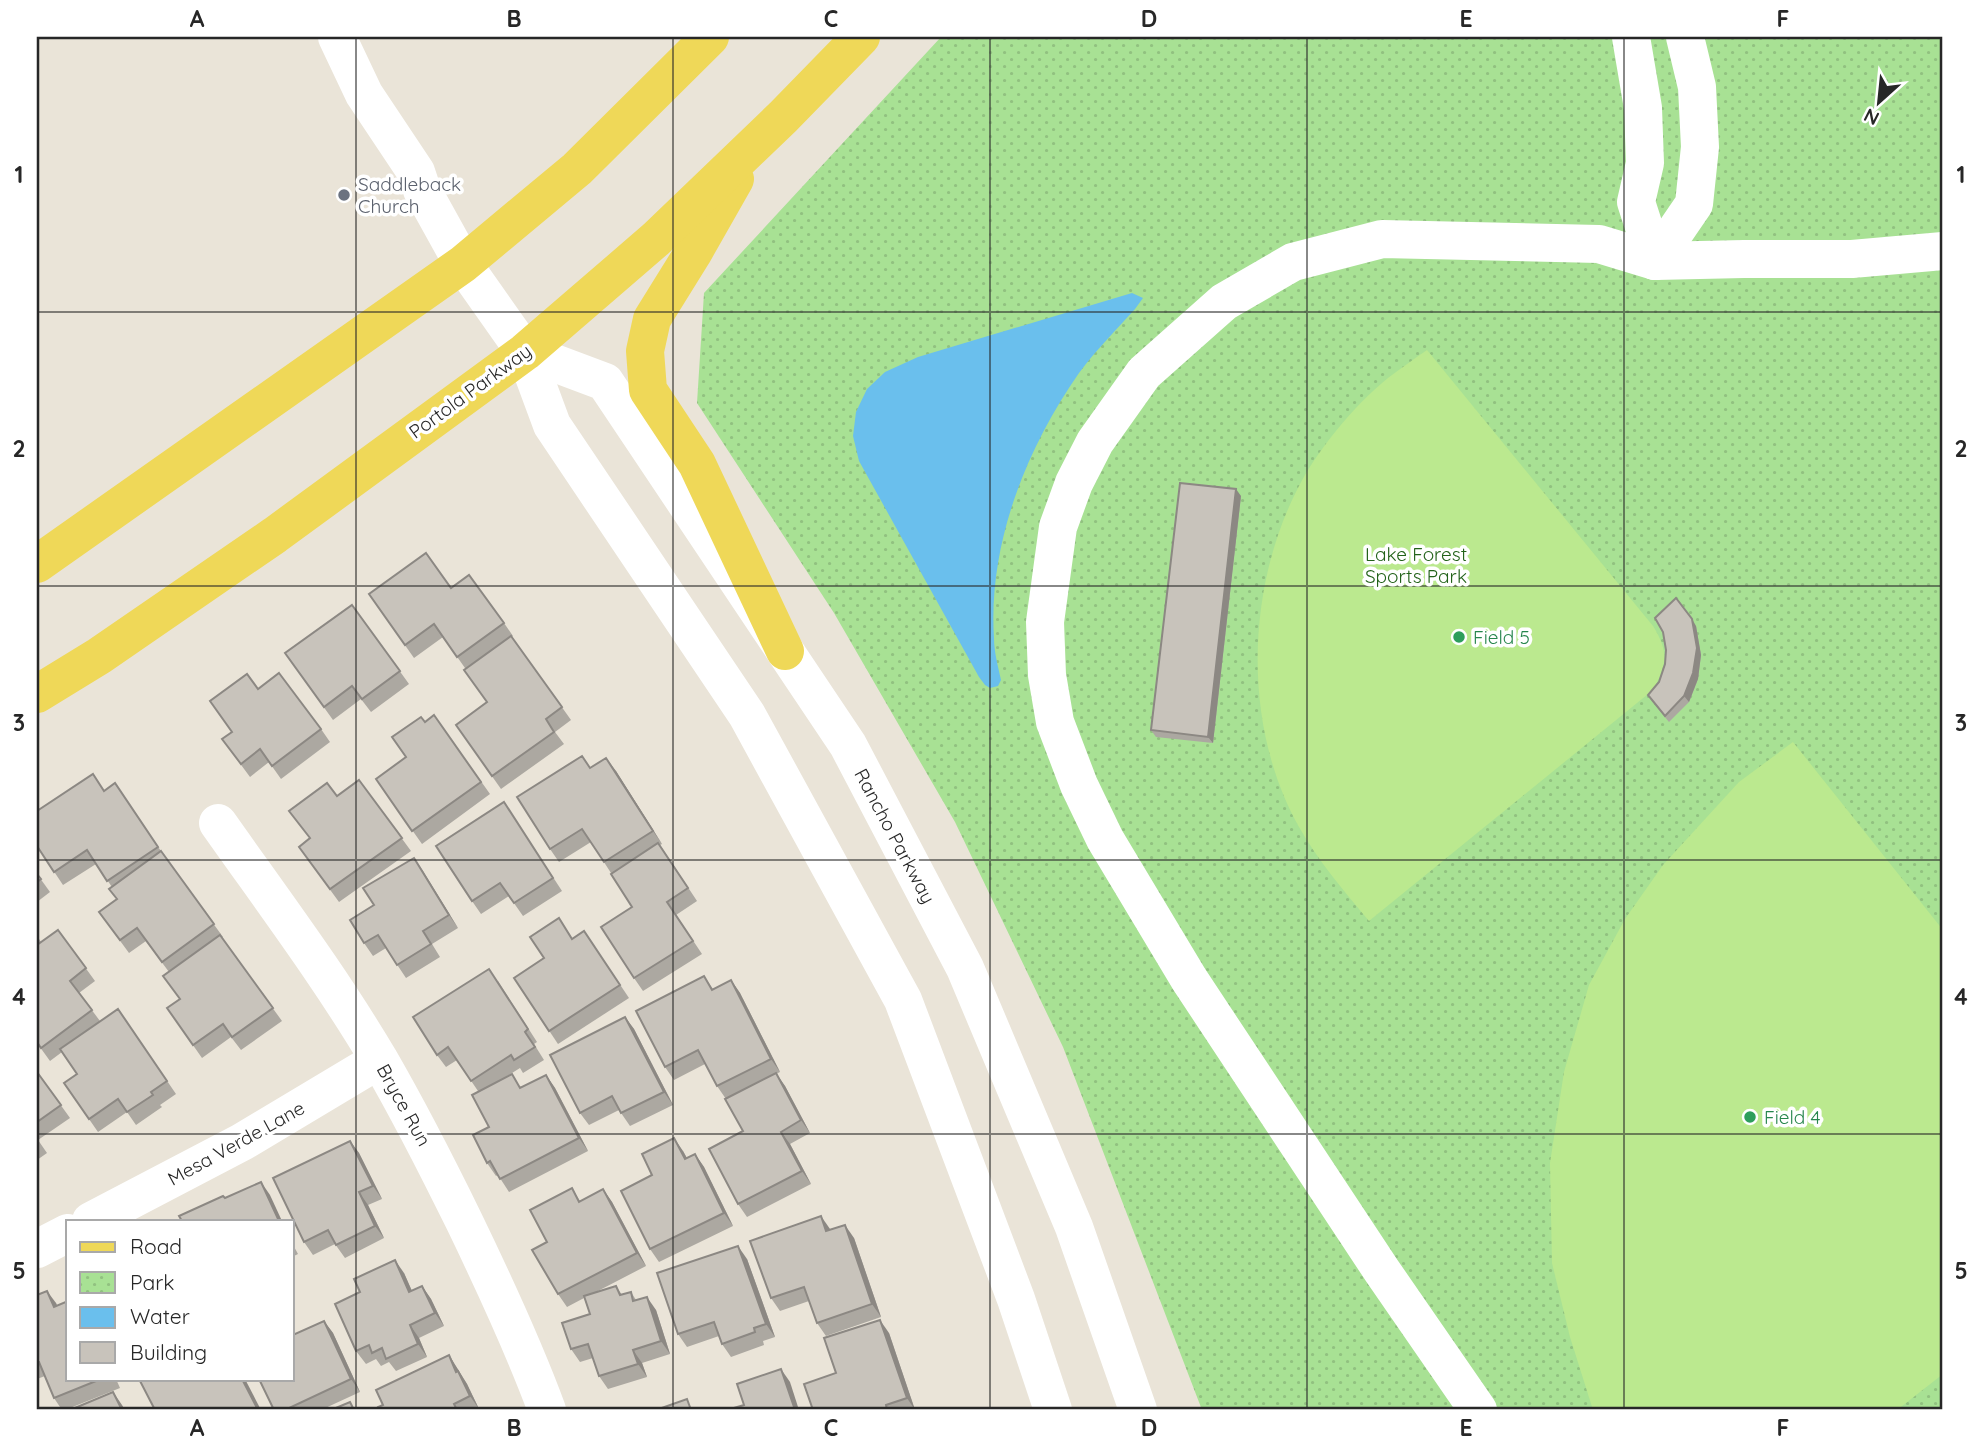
<svg xmlns="http://www.w3.org/2000/svg" width="1980" height="1447" font-family="Quicksand,sans-serif">
	<style>
		.park { fill: url(#park-dots) }
		.pitch { fill: #bbe98f }
		.water { fill: #6abfed }
		.lines { fill: none; stroke-linecap: round; stroke-linejoin: round }
		.street { stroke: #fff; stroke-width: 38 }
		.secondary { stroke: #fff; stroke-width: 38 }
		.primary { stroke: #efd858; stroke-width: 38 }
		.wall { fill: #aca8a1 }
		.shaded-wall { fill: #8c8883 }
		.building { fill: #c8c3bb; stroke: #8c8883; stroke-width: 2 }
		.grid { fill: none; stroke: #272727; stroke-width: 2; stroke-opacity: 0.55 }
		.worship-dot { fill: #6b7280; stroke: #fff; stroke-width: 2.5 }
		.leisure-dot { fill: #2e9e5b; stroke: #fff; stroke-width: 2.5 }
		.labels { text-anchor: middle; dominant-baseline: central; stroke-width: 7; stroke-linejoin: round; paint-order: stroke }
		.worship-label { font-size: 19px; fill: #5b616d; stroke: #fff; text-anchor: start }
		.street-label { font-size: 19px; fill: #272727; stroke: #fff }
		.park-label { font-size: 19px; fill: #226219; stroke: #fff }
		.leisure-label { font-size: 19px; fill: #27864d; stroke: #fff; text-anchor: start }
		.neatline { fill: none; stroke: #272727; stroke-width: 2.5 }
		.grid-label { font-size: 23px; text-anchor: middle; font-weight: bold; fill: #272727 }
	</style>
	<defs>
		<pattern id="park-dots" width="8" height="8" patternUnits="userSpaceOnUse" patternTransform="scale(1.75)"><rect width="8" height="8" fill="#a8e194"/><path d="M2 2h.1M6 6h.1" fill="none" stroke="#91c180" stroke-width="1.8" stroke-linecap="round"/></pattern>
	</defs>
	<rect width="100%" height="100%" fill="#eae4d8"/>
	<!-- park -->
	<path class="park" d="M941,37H1943V1410H1202L1063,1047L955,822L834,613L697,403L704,293Z"/>
	<!-- pitch -->
	<g class="pitch">
		<path d="M1427,350L1653,626C1669,652 1667,664 1653,690L1369,921C1344,891 1318,861 1299,827C1240,722 1246,578 1305,475C1325,441 1358,402 1388,378C1401,368 1414,359 1427,350Z"/>
		<path d="M1793,742L1943,930V1374L1897,1410H1593L1570,1337L1552,1263L1550,1163L1564,1072L1589,985L1625,919L1663,865L1739,782Z"/>
	</g>
	<!-- water -->
	<path class="water" d="M1132,293L1143,298L1135,309C1117,329 1096,350 1079,373C1026,449 988,544 994,638C994,652 998,666 1001,680L998,686L990,688L985,685L979,677L859,461L853,436L856,412L867,389L885,372L918,357Z"/>
	<g class="lines">
		<!-- street -->
		<g class="street">
			<path d="M218,823C273,901 331,978 380,1061C410,1113 437,1166 464,1221C494,1283 523,1345 547,1410"/>
			<path d="M91,1221L242,1142L379,1060"/>
			<path d="M37,1249L68,1233"/>
		</g>
		<!-- secondary -->
		<g class="secondary">
			<path d="M337,37L364,94L416,172L422,190L463,264L525,352L552,425L747,715L903,1000L1016,1299L1053,1410"/>
			<path d="M1631,37L1643,108L1645,163L1636,202L1655,261"/>
			<path d="M1655,261L1694,204L1700,147L1697,87L1685,37"/>
			<path d="M525,352L605,382L848,745L965,968L1074,1227L1138,1410"/>
			<path d="M1478,1410L1382,1271L1189,979L1105,839L1079,785L1055,722L1047,675L1045,622L1058,527L1074,483L1095,442L1144,373L1224,302L1293,262L1382,239L1599,244L1655,261L1744,259H1852L1943,251"/>
		</g>
		<!-- primary -->
		<g class="primary">
			<path d="M735,179L693,253L652,319L645,351L648,390L697,464L785,651"/>
			<path d="M37,564L463,264L577,169L710,37"/>
			<path d="M37,694L99,656L275,535L525,352L656,239L783,117L861,37"/>
		</g>
	</g>
	<!-- wall -->
	<g class="wall">
		<path d="M1241,496L1213,743L1156,737L1151,730Z"/>
		<path d="M451,588L504,623L513,636L512,637L571,720L555,732L564,744L501,789L456,725L487,703L465,668L443,637L414,658L369,594Z"/>
		<path d="M352,605L409,684L371,712L361,699L333,720L285,653Z"/>
		<path d="M1696,626L1701,655L1698,679L1689,702L1669,722L1652,701L1659,682Z"/>
		<path d="M258,689L321,729L330,742L281,779L269,762L250,777L222,739L232,732Z"/>
		<path d="M434,715L490,794L422,844L376,779L406,757L425,722Z"/>
		<path d="M590,768L616,771L662,844L660,845L697,901L676,915L702,954L643,991L634,978L632,907L611,873L591,842L559,862L550,849Z"/>
		<path d="M359,780L411,851L339,902L299,847L309,839L337,796Z"/>
		<path d="M115,783L167,860L223,937L222,938L282,1021L241,1050L231,1037L202,1058L167,1008L180,999L169,972L146,941L129,953L99,912L117,899L112,887L96,864L63,885L37,846Z"/>
		<path d="M504,802L562,891L523,916L509,896L481,914L472,901Z"/>
		<path d="M414,858L458,928L432,944L440,957L406,978L386,948L373,956L364,943L374,905Z"/>
		<path d="M37,874L50,892L37,902Z"/>
		<path d="M58,930L95,981L79,993L100,1021L118,1009L176,1094L160,1105L162,1107L136,1125L127,1112L98,1132L64,1083L77,1074L62,1052L50,1061L37,1043Z"/>
		<path d="M584,931L629,998L558,1044L514,978Z"/>
		<path d="M37,936L41,942L37,945Z"/>
		<path d="M704,976L713,989L731,980L740,993L780,1072L776,1074L785,1086L810,1133L790,1144L811,1184L747,1217L738,1204L743,1131L726,1099L717,1086L705,1064L674,1080L665,1067Z"/>
		<path d="M498,981L537,1042L534,1044L544,1060L523,1073L520,1068L501,1080L522,1087L546,1075L555,1088L588,1151L509,1192L498,1175L496,1176L487,1163L489,1127L478,1091L457,1060L446,1067L437,1055Z"/>
		<path d="M625,1017L634,1029L673,1105L630,1126L619,1110L589,1125L580,1113Z"/>
		<path d="M37,1072L70,1118L38,1140L47,1153L37,1160Z"/>
		<path d="M350,1141L359,1153L382,1199L368,1205L384,1238L345,1258L335,1244L313,1255L304,1242Z"/>
		<path d="M683,1151L687,1158L695,1154L704,1167L733,1226L659,1262L650,1249L652,1175Z"/>
		<path d="M572,1188L580,1201L603,1189L612,1202L646,1266L594,1293L616,1286L622,1295L631,1292L636,1300L656,1310L670,1354L642,1363L647,1377L608,1389L599,1376L593,1358L580,1362L571,1349L590,1314L584,1298L567,1307L558,1294L547,1242Z"/>
		<path d="M830,1230L854,1238L881,1317L826,1336L817,1323L809,1301L780,1311L771,1298Z"/>
		<path d="M292,1243L298,1254L292,1257Z"/>
		<path d="M747,1259L775,1337L763,1341L764,1345L731,1357L722,1344L719,1336L687,1347L678,1334Z"/>
		<path d="M404,1273L412,1291L422,1286L431,1299L444,1326L419,1338L427,1357L396,1371L389,1362L381,1366L376,1359L366,1364L356,1351Z"/>
		<path d="M37,1295L56,1303L57,1306L68,1379H116L120,1388L65,1410H62L54,1398L45,1376L37,1379Z"/>
		<path d="M324,1321L333,1333L360,1392L321,1410H274L292,1379V1327L295,1334Z"/>
		<path d="M889,1333L915,1410H813L836,1373Z"/>
		<path d="M449,1355L467,1384L479,1409L476,1410H379L383,1405Z"/>
	</g>
	<!-- shaded-wall -->
	<g class="shaded-wall">
		<path d="M1236,489L1241,496L1213,743L1208,737Z"/>
		<path d="M1692,619L1696,626L1701,655L1698,679L1689,702L1684,696Z"/>
		<path d="M606,758L616,771L662,844L653,831Z"/>
		<path d="M414,858L423,871L458,928L449,915Z"/>
		<path d="M731,980L740,993L780,1072L771,1059Z"/>
		<path d="M625,1017L634,1029L673,1105L664,1092Z"/>
		<path d="M776,1073L785,1086L810,1133L801,1120Z"/>
		<path d="M546,1075L555,1088L588,1151L579,1138Z"/>
		<path d="M781,1132L790,1144L811,1184L802,1171Z"/>
		<path d="M674,1138L683,1151L694,1172L685,1159Z"/>
		<path d="M350,1141L359,1153L382,1199L373,1186Z"/>
		<path d="M695,1154L704,1167L733,1226L724,1213Z"/>
		<path d="M261,1182L270,1195L282,1221H279Z"/>
		<path d="M603,1189L612,1202L646,1266L637,1253Z"/>
		<path d="M359,1192L368,1205L384,1238L375,1226Z"/>
		<path d="M821,1216L830,1229L835,1244L826,1231Z"/>
		<path d="M845,1225L854,1238L881,1317L872,1304Z"/>
		<path d="M738,1246L747,1259L775,1337L766,1324Z"/>
		<path d="M395,1260L404,1273L418,1305L409,1292Z"/>
		<path d="M422,1286L431,1299L444,1326L435,1313Z"/>
		<path d="M47,1291L56,1303L63,1320L54,1307Z"/>
		<path d="M647,1297L656,1310L670,1354L661,1341Z"/>
		<path d="M880,1320L889,1333L915,1410L907,1398Z"/>
		<path d="M324,1321L333,1333L360,1392L351,1379Z"/>
		<path d="M410,1325L419,1338L427,1357L418,1344Z"/>
		<path d="M633,1350L642,1363L647,1377L638,1364Z"/>
		<path d="M449,1355L467,1384L479,1409L470,1396L456,1372Z"/>
		<path d="M781,1369L790,1382L799,1410H795Z"/>
		<path d="M242,1379H245L261,1410H258Z"/>
		<path d="M113,1392L122,1405L125,1410H122Z"/>
	</g>
	<!-- building -->
	<g class="building">
		<path d="M1180,483L1236,489L1208,737L1151,730Z"/>
		<path d="M426,553L451,588L469,575L504,623L457,657L434,624L405,645L369,594Z"/>
		<path d="M1676,598L1692,619L1697,648L1693,673L1684,696L1665,716L1648,695L1659,682L1665,664L1666,650L1663,632L1655,618Z"/>
		<path d="M352,605L400,671L362,699L352,686L324,707L285,653Z"/>
		<path d="M511,636L562,707L546,719L554,732L492,776L456,725L487,702L464,670Z"/>
		<path d="M279,673L321,729L272,766L260,749L241,764L222,739L232,732L210,701L247,674L258,689Z"/>
		<path d="M434,715L481,782L412,831L376,779L406,757L392,737L421,717L425,722Z"/>
		<path d="M582,756L590,768L606,758L653,831L604,862L582,829L550,849L517,797Z"/>
		<path d="M93,774L104,791L115,783L158,847L107,881L87,850L54,872L37,846V811Z"/>
		<path d="M359,780L402,838L330,889L299,847L310,838L289,811L327,783L337,796Z"/>
		<path d="M504,802L553,878L514,903L500,883L472,901L436,846Z"/>
		<path d="M658,843L688,888L667,902L693,941L634,978L601,927L632,907L611,874Z"/>
		<path d="M161,851L214,924L162,962L137,928L120,940L99,912L117,899L109,889Z"/>
		<path d="M414,858L449,915L423,931L431,944L397,965L378,935L364,943L350,920L374,905L363,888Z"/>
		<path d="M37,874L41,879L37,882Z"/>
		<path d="M559,918L572,939L584,931L620,985L549,1031L514,978L544,958L530,937Z"/>
		<path d="M58,930L86,968L70,981L92,1010L41,1048L37,1042V945Z"/>
		<path d="M220,935L273,1008L232,1037L223,1024L193,1045L167,1008L180,999L163,976Z"/>
		<path d="M489,969L528,1029L525,1032L535,1047L514,1060L511,1055L471,1081L448,1047L437,1055L413,1017Z"/>
		<path d="M704,976L712,990L731,980L771,1059L717,1086L698,1050L665,1067L636,1011Z"/>
		<path d="M118,1009L167,1081L151,1092L153,1095L127,1112L118,1099L89,1119L64,1083L77,1074L60,1049Z"/>
		<path d="M625,1017L664,1092L621,1113L612,1096L580,1113L550,1055Z"/>
		<path d="M37,1072L61,1105L37,1122Z"/>
		<path d="M776,1073L801,1120L781,1132L802,1171L738,1204L709,1149L743,1131L725,1099Z"/>
		<path d="M512,1074L520,1088L546,1075L579,1138L500,1179L490,1161L487,1163L473,1135L489,1127L472,1095Z"/>
		<path d="M674,1138L685,1159L695,1154L724,1213L650,1249L621,1191L652,1175L642,1154Z"/>
		<path d="M350,1141L373,1186L359,1192L375,1226L336,1245L328,1230L304,1242L273,1178Z"/>
		<path d="M261,1182L279,1221H182L179,1216L223,1196L225,1198Z"/>
		<path d="M572,1188L579,1202L603,1189L637,1253L558,1294L532,1250L547,1242L530,1210Z"/>
		<path d="M821,1216L826,1231L845,1225L872,1304L817,1323L804,1287L771,1298L750,1241Z"/>
		<path d="M738,1246L766,1324L754,1328L755,1332L722,1344L714,1322L678,1334L657,1273Z"/>
		<path d="M395,1260L409,1292L422,1286L435,1313L410,1325L418,1344L386,1359L382,1348L372,1353L369,1345L356,1351L335,1304L360,1292L354,1279Z"/>
		<path d="M616,1286L620,1295L631,1292L633,1301L647,1297L661,1341L633,1350L638,1364L599,1376L588,1344L571,1349L562,1323L590,1314L584,1296Z"/>
		<path d="M47,1291L54,1307L68,1301V1379H101L54,1398L39,1362H37V1295Z"/>
		<path d="M880,1320L907,1398L886,1405L887,1410H813L804,1384L836,1373L824,1338Z"/>
		<path d="M324,1321L351,1379L285,1410H274L259,1379H292V1333L293,1335Z"/>
		<path d="M449,1355L456,1372L458,1371L470,1396L454,1404L457,1410H379L378,1407L383,1405L376,1390Z"/>
		<path d="M781,1369L795,1410H727L744,1405L737,1384Z"/>
		<path d="M139,1379H205V1380L208,1379H242L258,1410H155Z"/>
		<path d="M113,1392L122,1410H70Z"/>
		<path d="M687,1399L691,1410H656Z"/>
		<path d="M350,1402L354,1410H331Z"/>
	</g>
	<!-- grid -->
	<path class="grid" d="M356,37V1410M673,37V1410M990,37V1410M1307,37V1410M1624,37V1410M37,312H1943M37,586H1943M37,860H1943M37,1134H1943"/>
	<!-- markers -->
	<circle class="worship-dot" cx="344" cy="195" r="7"/>
	<g class="leisure-dot">
		<circle cx="1459" cy="637" r="7"/>
		<circle cx="1750" cy="1117" r="7"/>
	</g>
	<g class="labels">
		<!-- worship labels -->
		<g class="worship-label">
			<text x="358" y="184">Saddleback<tspan x="358" dy="22">Church</tspan></text>
		</g>
		<!-- street labels -->
		<g class="street-label">
			<text transform="translate(470 391) rotate(-36)">Portola Parkway</text>
			<text transform="translate(895 836) rotate(62)">Rancho Parkway</text>
			<text transform="translate(404 1105) rotate(61)">Bryce Run</text>
			<text transform="translate(236 1143) rotate(-29)">Mesa Verde Lane</text>
		</g>
		<!-- park labels -->
		<g class="park-label">
			<text x="1416" y="554">Lake Forest<tspan x="1416" dy="22">Sports Park</tspan></text>
		</g>
		<!-- leisure labels -->
		<g class="leisure-label">
			<text x="1473" y="637">Field 5</text>
			<text x="1764" y="1117">Field 4</text>
		</g>
	</g>
	<!-- border -->
	<rect width="1980" height="1447" fill="none" stroke="#ffffff" stroke-width="77"/>
	<!-- legend -->
	<rect x="66" y="1220" width="228" height="161" fill="#ffffff" stroke="#a9a9a9" stroke-width="2"/>
	<rect x="80" y="1242" width="35" height="10" fill="#efd858" stroke="#a9a9a9" stroke-width="2"/>
	<text x="130" y="1254" font-size="21" fill="#272727">Road</text>
	<rect x="80" y="1272" width="35" height="21" fill="url(#park-dots)" stroke="#a9a9a9" stroke-width="2"/>
	<text x="130" y="1290" font-size="21" fill="#272727">Park</text>
	<rect x="80" y="1307" width="35" height="21" fill="#6abfed" stroke="#a9a9a9" stroke-width="2"/>
	<text x="130" y="1324" font-size="21" fill="#272727">Water</text>
	<rect x="80" y="1342" width="35" height="21" fill="#c8c3bb" stroke="#a9a9a9" stroke-width="2"/>
	<text x="130" y="1360" font-size="21" fill="#272727">Building</text>
	<!-- north arrow -->
	<g transform="translate(1879 102) rotate(207)" stroke="#ffffff" stroke-width="5" paint-order="stroke">
	<path d="M0-5L12 26L0 18L-12 26Z" fill="#272727"/>
	<text y="-10" font-size="19" font-weight="bold" text-anchor="middle" fill="#272727">N</text>
	</g>
	<rect x="38" y="38" width="1903" height="1370" class="neatline"/>
	<g class="grid-label">
		<text x="197" y="27">A</text>
		<text x="514" y="27">B</text>
		<text x="831" y="27">C</text>
		<text x="1149" y="27">D</text>
		<text x="1466" y="27">E</text>
		<text x="1783" y="27">F</text>
		<text x="19" y="183">1</text>
		<text x="1961" y="183">1</text>
		<text x="19" y="457">2</text>
		<text x="1961" y="457">2</text>
		<text x="19" y="731">3</text>
		<text x="1961" y="731">3</text>
		<text x="19" y="1005">4</text>
		<text x="1961" y="1005">4</text>
		<text x="19" y="1279">5</text>
		<text x="1961" y="1279">5</text>
		<text x="197" y="1436">A</text>
		<text x="514" y="1436">B</text>
		<text x="831" y="1436">C</text>
		<text x="1149" y="1436">D</text>
		<text x="1466" y="1436">E</text>
		<text x="1783" y="1436">F</text>
	</g>
</svg>
